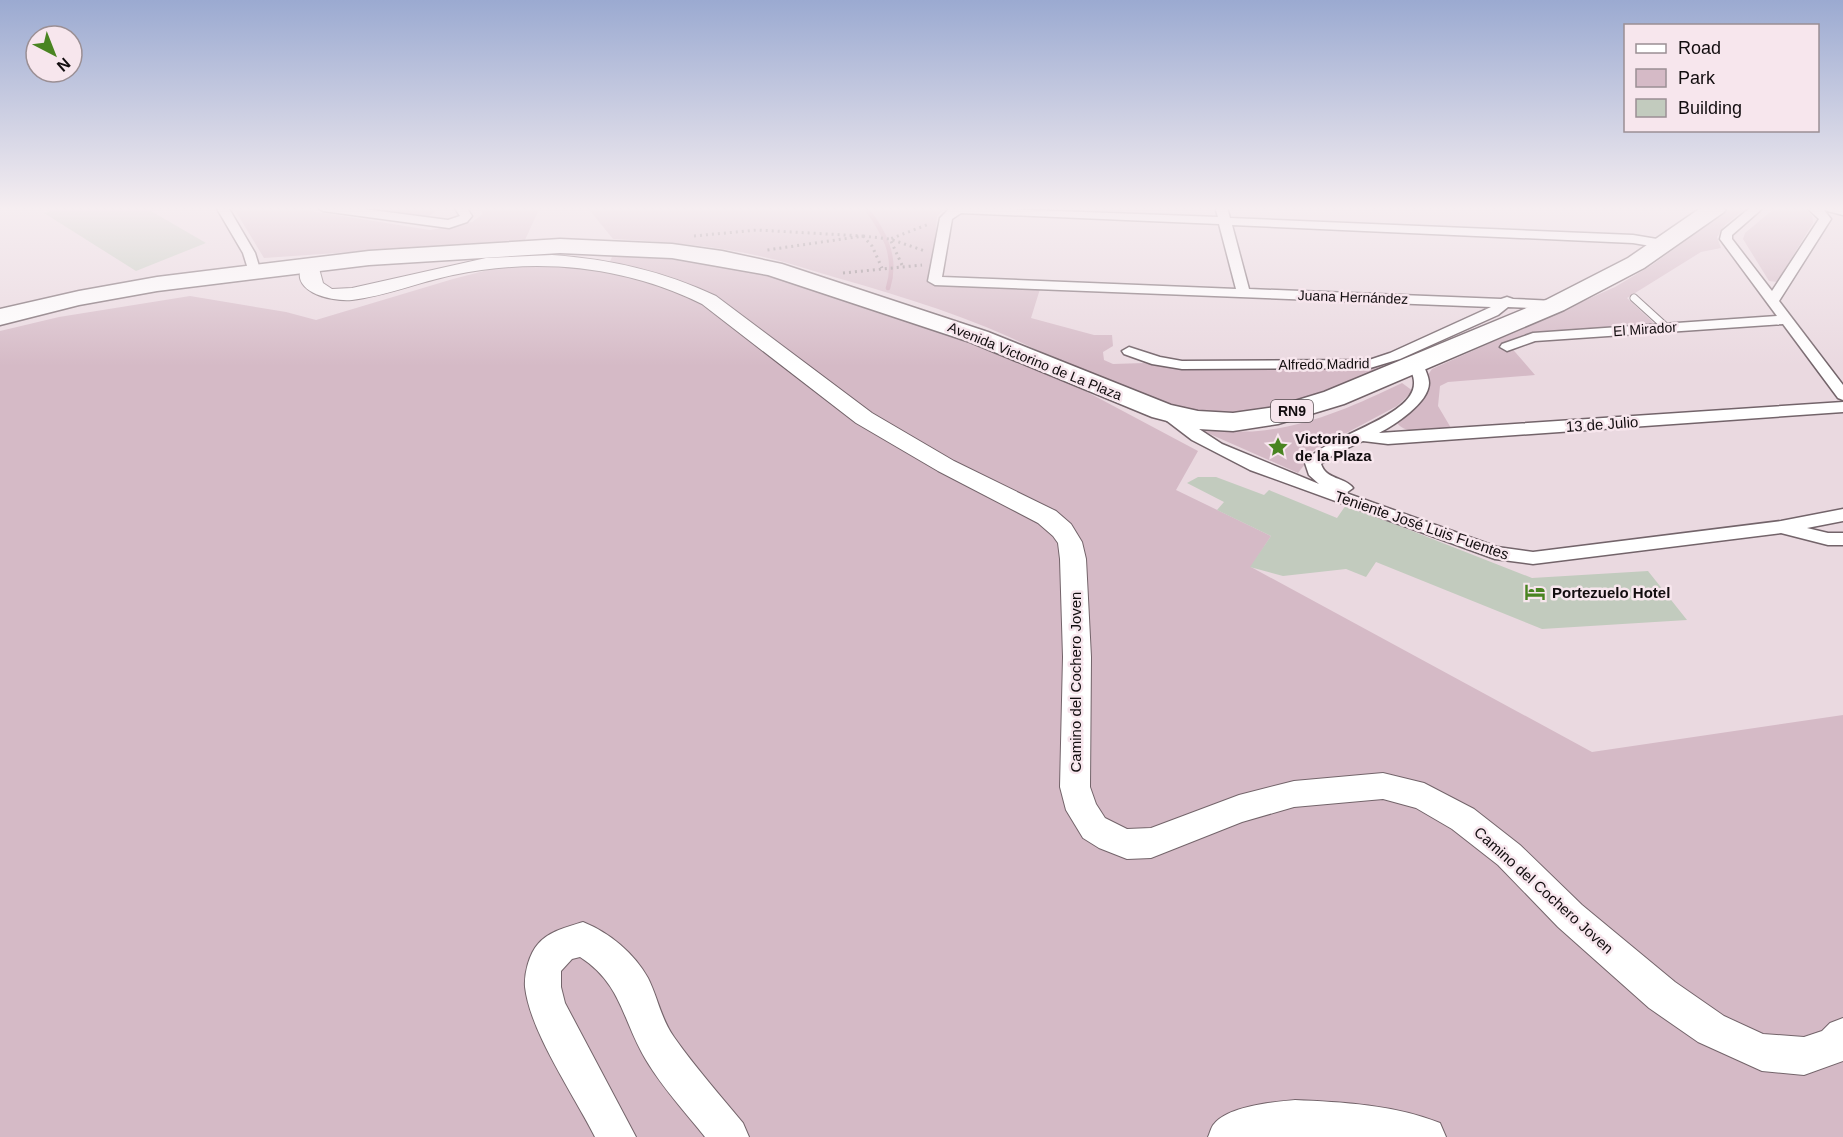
<svg xmlns="http://www.w3.org/2000/svg" width="1843" height="1137" font-family="Arial,sans-serif">
	<style>
		.green { fill: #d5bac6 }
		.lines { fill: none; stroke-linecap: round; stroke-linejoin: round }
		.stream { stroke: #c79bae; stroke-width: 4.5 }
		.building { fill: #c2cbbe }
		.lane-casing { stroke: #73646a; stroke-width: 9 }
		.street-casing { stroke: #73646a; stroke-width: 3 }
		.secondary-casing { stroke: #73646a; stroke-width: 2 }
		.highway-casing { stroke: #73646a; stroke-width: 3 }
		.path { stroke: #867a7f; stroke-width: 3; stroke-dasharray: 2 4; stroke-linecap: butt }
		.lane { stroke: #fff; stroke-width: 7 }
		.street { fill: #fff; fill-rule: evenodd }
		.secondary { fill: #fff; fill-rule: evenodd }
		.highway { fill: #fff; fill-rule: evenodd }
		.labels { text-anchor: middle; dominant-baseline: central; stroke-width: 5; stroke-linejoin: round; paint-order: stroke }
		.far-street-label { font-size: 14px; fill: #120d0f; stroke: #f7e6ed }
		.shield { fill: #f7e6ed; stroke: #574e52; stroke-width: 1.5 }
		.shield-label { font-size: 14px; font-weight: bold; fill: #120d0f }
		.street-label { font-size: 15px; fill: #120d0f; stroke: #f7e6ed }
		.poi-label { font-size: 15px; font-weight: bold; fill: #120d0f; stroke: #f7e6ed; text-anchor: start }
	</style>
	<rect width="100%" height="100%" fill="#ead9e0"/>
	<!-- green -->
	<g class="green">
		<path d="M233,207H286L430,230L472,222L483,214L480,207H540L525,240L264,258Z"/>
		<path d="M347,207H435L439,209L425,219Z"/>
		<path d="M587,207H947L937,216L932,283L1040,289L1031,318L1094,335H1112L1113,346L1103,352L1104,360L1113,364L1144,363L1177,369L1388,366C1342,386 1284,416 1233,416C1143,416 1066,359 986,327C923,301 856,284 791,264C733,247 673,242 613,239Z"/>
		<path d="M1731,207H1747L1725,225L1717,237L1721,248L1701,252L1627,298L1656,325L1530,334L1509,345L1535,375L1448,382L1440,386L1438,406L1451,428C1435,429 1408,437 1397,423V419L1432,369L1615,287L1652,265Z"/>
		<path d="M1776,207H1802L1812,215L1813,223L1777,282L1769,281L1743,239L1745,233Z"/>
		<path d="M614,252L743,268L786,279L973,340L1074,385L1198,451L1176,490L1271,536L1251,567L1592,752L1843,715V1137H0V331L59,317L190,296L286,312L316,320L453,279L507,265L609,264Z"/>
		<path d="M1402,383L1413,391L1397,406L1307,454L1305,464L1298,473L1194,427C1214,429 1238,433 1258,431C1310,426 1356,405 1402,383Z"/>
	</g>
	<g class="lines">
		<!-- stream -->
		<path class="stream" d="M865,207C884,231 898,257 888,288"/>
	</g>
	<!-- building -->
	<g class="building">
		<path d="M62,207H144L206,243L136,271L44,213Z"/>
		<path d="M1198,477H1216L1264,495L1269,490L1337,518L1346,505L1532,578L1648,571L1687,620L1542,629L1376,562L1366,577L1346,569L1283,576L1250,567L1271,536L1217,510L1224,502L1187,483Z"/>
	</g>
	<g class="lines">
		<!-- lane casing -->
		<g class="lane-casing">
			<path id="lane" d="M1634,298L1667,328"/>
		</g>
		<!-- street casing -->
		<g class="street-casing">
			<g id="street">
				<path d="M216,207H228L255,253L259,266L258,269H248L243,253Z"/>
				<path d="M317,207H349L448,220L460,216L454,207H466L472,216L467,222L449,228L323,211Z"/>
				<path d="M951,207L1218,217L1215,207H1227L1230,218L1633,235L1663,240L1669,244L1663,248L1633,243L1232,225L1249,289L1501,299L1507,297L1513,299L1555,301L1562,305L1555,309L1508,307L1498,315L1400,359L1370,368L1182,369L1152,364L1124,354L1122,351L1129,347L1160,357L1182,361L1369,360L1390,353L1491,307L935,285L928,281L940,218ZM961,213L1219,224L1236,289L942,277L952,219Z"/>
				<path d="M1751,207H1764L1732,235V239L1772,291L1819,219L1806,207H1843V215L1824,210L1831,219L1779,301L1843,385V400L1838,398L1783,324L1535,341L1507,351L1500,347L1502,344L1533,333L1777,316L1720,239L1722,231Z"/>
				<path d="M1416,360L1423,364C1425,369 1429,377 1429,383C1429,403 1394,425 1379,433L1843,402V412L1388,444L1363,441L1334,454L1321,464C1326,480 1345,477 1353,488L1346,493L1497,547L1533,552L1781,521L1843,509V521L1807,528L1828,533H1843V545H1828L1781,533L1533,564L1495,559L1250,470L1192,440L1154,411L1157,408H1167L1222,444L1319,484L1309,475L1305,463C1322,436 1416,418 1414,382C1414,376 1410,369 1409,364Z"/>
			</g>
		</g>
		<!-- secondary casing -->
		<g class="secondary-casing">
			<g id="secondary">
				<path d="M552,255C610,259 663,271 716,296L872,413L954,461L1056,511L1071,524L1082,542L1086,559L1091,657L1090,787L1096,804L1105,818L1127,829L1151,828L1239,795L1294,781L1383,773L1424,783L1474,809L1520,845L1582,905L1675,982L1724,1016L1763,1034L1804,1037L1822,1031L1830,1023L1843,1018V1061L1804,1075L1762,1071L1698,1042L1649,1008L1558,927L1498,865L1452,829L1416,808L1383,799L1294,807L1242,822L1151,858L1127,859L1099,848L1083,838L1066,810L1060,787L1063,657L1060,559L1058,543L1053,536L1038,523L938,471L856,423L702,304C625,266 538,257 453,275C419,282 386,296 352,300C331,302 284,291 305,261H317L323,283L332,289L352,288L486,258Z"/>
				<path d="M583,922C610,933 634,953 648,978C658,998 661,1019 674,1037C695,1067 720,1095 743,1123L749,1137H705C685,1112 662,1087 646,1060C622,1020 622,984 580,957L572,959L561,971V987L565,1003L636,1137H595C574,1095 530,1032 525,987C524,974 529,954 538,944C549,931 567,927 583,922Z"/>
				<path d="M1295,1100C1342,1102 1395,1105 1440,1123L1446,1137H1208C1210,1133 1211,1127 1214,1124C1228,1106 1274,1102 1295,1100Z"/>
			</g>
		</g>
		<!-- highway casing -->
		<g class="highway-casing">
			<path id="highway" d="M1702,207H1727L1724,212L1644,268L1564,310L1344,404L1278,424L1233,431L1198,429L1152,417L970,342L768,275L672,258L560,253L369,265L157,291L79,305L0,325V309L79,291L157,277L369,251L560,239L672,244L722,251L782,264L988,332L1171,405L1198,411L1233,413L1275,407L1324,392L1546,300L1628,258Z"/>
		</g>
		<!-- path -->
		<g class="path">
			<path d="M694,236L757,230L863,236L767,250"/>
			<path d="M863,236L890,239L925,251"/>
			<path d="M863,236L872,246L882,268"/>
			<path d="M902,265L890,239L929,224"/>
			<path d="M843,273L922,265"/>
		</g>
		<!-- lane -->
		<use href="#lane" class="lane"/>
		<!-- street -->
		<use href="#street" class="street"/>
		<!-- secondary -->
		<use href="#secondary" class="secondary"/>
		<!-- highway -->
		<use href="#highway" class="highway"/>
	</g>
	<!-- sky -->
	<linearGradient id="sky" x2="0" y2="1"><stop stop-color="#9baad1"/><stop offset="0.57" stop-color="#f6eef1"/><stop offset="1" stop-color="#f6eef1" stop-opacity="0"/></linearGradient>
	<rect width="1843" height="366" fill="url(#sky)"/>
	<!-- icons -->
	<defs>
		<g id="sight-bare" transform="scale(1.62)"><path d="M0-6L1.8-2.2L6-1.7L2.9 1.2L3.7 5.4L0 3.3L-3.7 5.4L-2.9 1.2L-6-1.7L-1.8-2.2Z" fill="#498421" stroke="#f7e6ed" stroke-width="2.5" paint-order="stroke"/></g>
		<g id="hotel-bare" transform="scale(1.62)"><path d="M-6-4.5h1.5V1H6V5H4.5V3h-9V5H-6ZM-4 0a1.8 1.8 0 1 1 3.6 0ZM.5 0V-2.5h3Q6-2.5 6 0Z" fill="#498421" stroke="#f7e6ed" stroke-width="2.5" paint-order="stroke"/></g>
	</defs>
	<g fill-rule="evenodd">
		<use href="#sight-bare" x="1278" y="447"/>
		<use href="#hotel-bare" x="1535" y="592"/>
	</g>
	<g class="labels">
		<!-- far-street labels -->
		<g class="far-street-label">
			<text transform="translate(1353 297) rotate(2)">Juana Hernández</text>
			<text transform="translate(1645 329) rotate(-4)">El Mirador</text>
			<text transform="translate(1035 361) rotate(22)">Avenida Victorino de La Plaza</text>
			<text transform="translate(1324 364) rotate(-1)">Alfredo Madrid</text>
		</g>
		<!-- shield labels -->
		<rect class="shield" x="1271" y="400" width="42" height="22" rx="4.5"/>
		<g class="shield-label">
			<text x="1292" y="411">RN9</text>
		</g>
		<!-- street labels -->
		<g class="street-label">
			<text transform="translate(1602 424) rotate(-4)">13 de Julio</text>
			<text transform="translate(1422 525) rotate(19)">Teniente José Luis Fuentes</text>
			<text transform="translate(1075 682) rotate(-90)">Camino del Cochero Joven</text>
			<text transform="translate(1544 890) rotate(42)">Camino del Cochero Joven</text>
		</g>
		<!-- poi labels -->
		<g class="poi-label">
			<text x="1295" y="438">Victorino<tspan x="1295" dy="17">de la Plaza</tspan></text>
			<text x="1552" y="592">Portezuelo Hotel</text>
		</g>
	</g>
	<!-- legend -->
	<rect x="1624" y="24" width="195" height="108" fill="#f7e6ed" stroke="#9b8f94" stroke-width="1.5"/>
	<rect x="1636" y="44" width="30" height="9" fill="#ffffff" stroke="#9b8f94" stroke-width="1.5"/>
	<text x="1678" y="54" font-size="18" fill="#120d0f">Road</text>
	<rect x="1636" y="69" width="30" height="18" fill="#d5bac6" stroke="#9b8f94" stroke-width="1.5"/>
	<text x="1678" y="84" font-size="18" fill="#120d0f">Park</text>
	<rect x="1636" y="99" width="30" height="18" fill="#c2cbbe" stroke="#9b8f94" stroke-width="1.5"/>
	<text x="1678" y="114" font-size="18" fill="#120d0f">Building</text>
	<!-- north arrow -->
	<g transform="translate(54 54) rotate(138)"><circle r="28" fill="#f7e6ed" stroke="#9b8f94" stroke-width="1.5"/>
	<path d="M0-4.5L10 22L0 15L-10 22Z" fill="#498421"/>
	<text y="-9" font-size="16" font-weight="bold" text-anchor="middle" fill="#120d0f">N</text>
	</g>
</svg>
